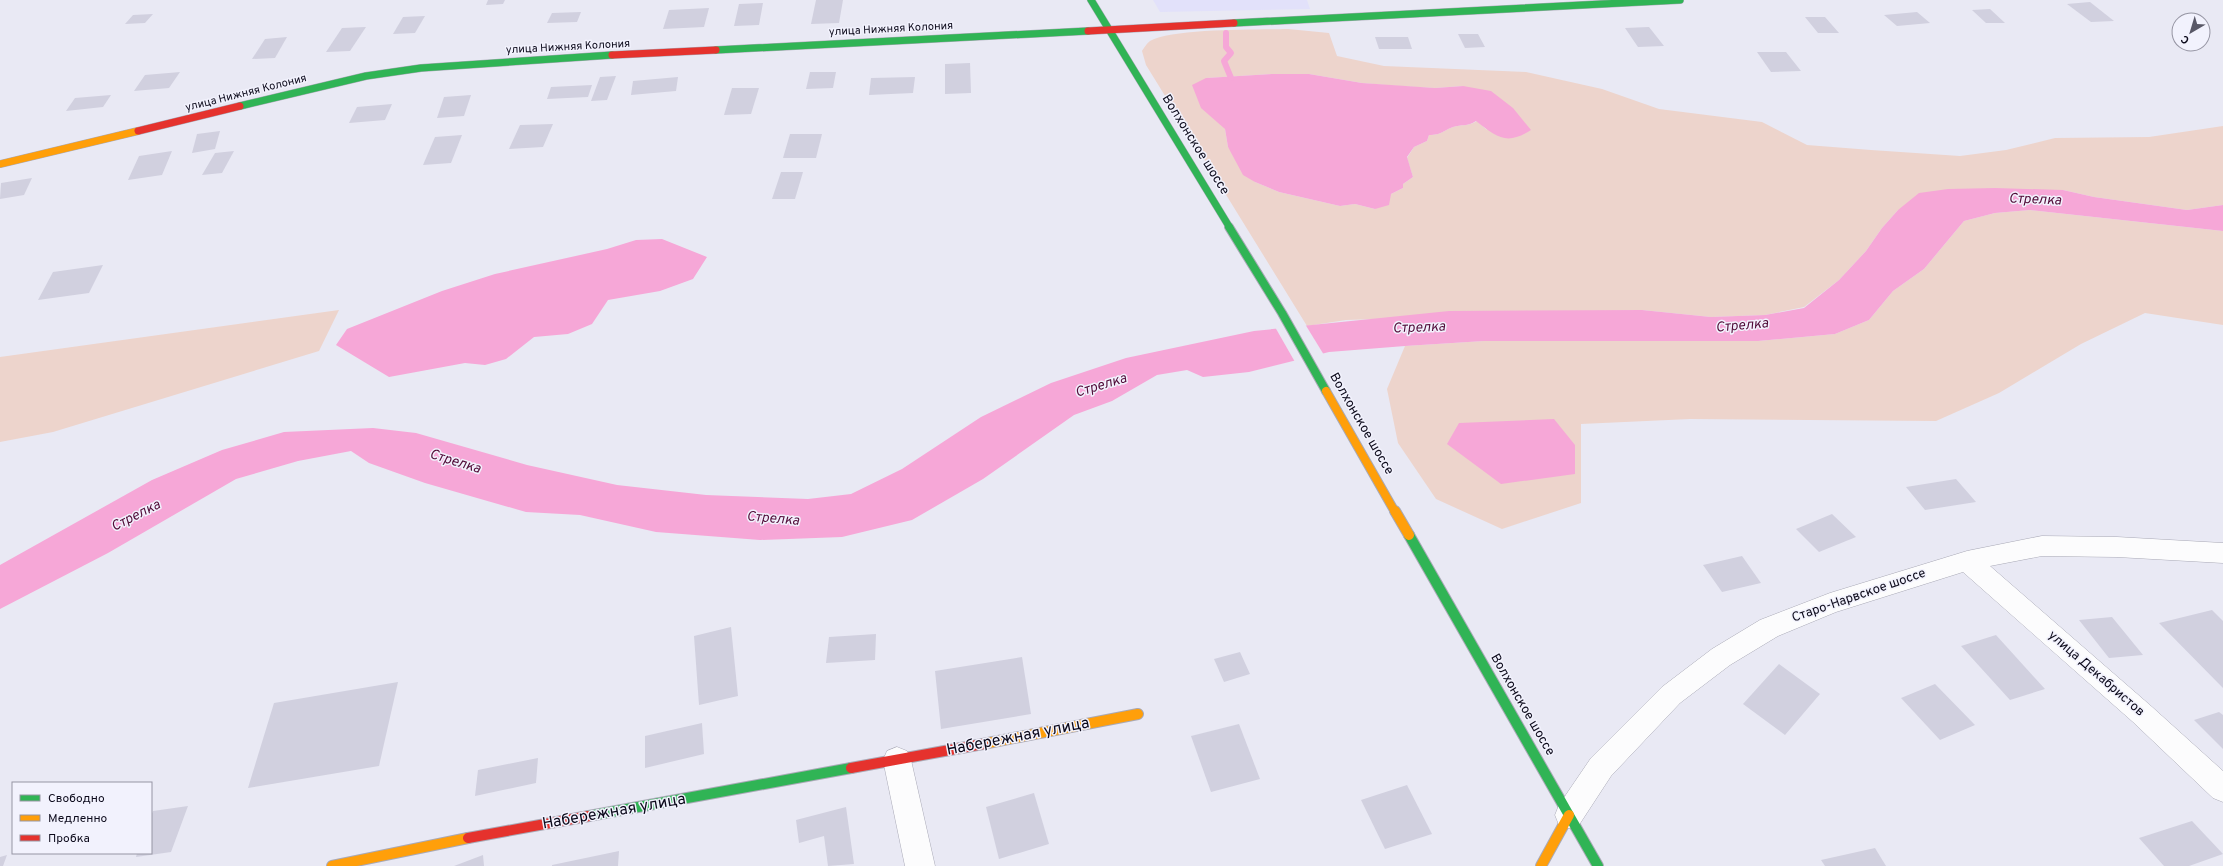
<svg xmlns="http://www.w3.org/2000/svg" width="2223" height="866" font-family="Overpass,sans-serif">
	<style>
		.built { fill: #e2e1fa }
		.green { fill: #edd4cc; fill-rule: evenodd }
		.water { fill: #f6a7d7 }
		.pier { fill: #e9e9f4 }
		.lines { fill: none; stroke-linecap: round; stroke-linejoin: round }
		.stream { stroke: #f6a7d7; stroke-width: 6 }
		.building { fill: #d1d0df }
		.street-casing { stroke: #a9a9b6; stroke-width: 1 }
		.fast-far2-casing { stroke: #a9a9b6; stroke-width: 8 }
		.fast-far1-casing { stroke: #a9a9b6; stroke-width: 10 }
		.fast-casing { stroke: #a9a9b6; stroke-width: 12 }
		.slow-far2-casing { stroke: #a9a9b6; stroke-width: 8 }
		.slow-far1-casing { stroke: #a9a9b6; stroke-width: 10 }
		.slow-casing { stroke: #a9a9b6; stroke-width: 12 }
		.jam-far1-casing { stroke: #a9a9b6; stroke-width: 8 }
		.jam-casing { stroke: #a9a9b6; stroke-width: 12 }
		.street { fill: #fcfcfd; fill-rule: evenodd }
		.fast-far2 { stroke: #30b455; stroke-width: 7 }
		.fast-far1 { stroke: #30b455; stroke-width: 8 }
		.fast { stroke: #30b455; stroke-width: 10 }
		.slow-far2 { stroke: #ff9f0a; stroke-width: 7 }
		.slow-far1 { stroke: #ff9f0a; stroke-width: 8 }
		.slow { stroke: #ff9f0a; stroke-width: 10 }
		.jam-far1 { stroke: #e5322d; stroke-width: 7 }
		.jam { stroke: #e5322d; stroke-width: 10 }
		.labels { text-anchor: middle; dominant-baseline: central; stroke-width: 3; stroke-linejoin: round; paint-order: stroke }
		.far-street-label { font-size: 11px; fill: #0c0a1b; stroke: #f2f2fd }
		.street-label { font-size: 13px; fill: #0c0a1b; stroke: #f2f2fd }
		.water-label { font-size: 14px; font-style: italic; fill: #510b38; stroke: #f2f2fd }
		.near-street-label { font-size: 16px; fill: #0c0a1b; stroke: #f2f2fd }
	</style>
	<rect width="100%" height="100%" fill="#e9e9f4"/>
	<!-- built -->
	<path class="built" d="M1153,0H1307L1310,9L1160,12Z"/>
	<!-- green -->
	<g class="green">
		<path d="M1288,29L1329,33L1337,56L1384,66L1526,72L1602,89L1659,109L1762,122L1807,145L1871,150L1960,156L2006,150L2055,138L2149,137L2223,126V205L2187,210L2094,197L2063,190L1898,210L1882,228L1866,251L1839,280L1804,307L1765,315L1711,317L1642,310L1346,320L1307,326L1146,65L1142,51C1144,48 1147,43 1150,41C1173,28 1258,30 1288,29ZM1272,74H1309L1362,83L1398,86L1435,88L1463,86L1487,130L1477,121C1468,127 1461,124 1453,127C1442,131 1442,135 1429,135L1427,141L1414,147L1407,158L1413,177L1403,184V188L1391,194L1375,209L1355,204L1340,206L1279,192L1255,182L1228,147L1225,129L1206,78Z"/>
		<path d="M2030,210L2223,231V325L2145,313L2081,344L1999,393L1936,421L1690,419L1581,424V503L1502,529L1436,499L1398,443L1387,389L1405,346L1484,341H1758L1835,334L1869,320L1893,291L1924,269L1964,221L1995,213Z"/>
		<path d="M339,310L319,351L53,432L0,442V357Z"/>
	</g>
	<!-- water -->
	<g class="water">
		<path d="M1272,74H1309L1362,83L1435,88L1463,86L1491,91L1513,108L1531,130C1506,146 1497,137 1476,121C1468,127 1461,124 1453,127C1442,131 1442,135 1429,135L1427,141L1414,147L1407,157L1413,177L1403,184V188L1391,194L1389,205L1375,209L1355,204L1340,206L1279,192L1255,182L1243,175L1228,147L1225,129L1201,108L1192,85L1206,78Z"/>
		<path d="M1995,188L2063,190L2094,197L2187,210L2223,205V231L2030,210L1995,213L1964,221L1924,269L1893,291L1869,320L1835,334L1758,341H1484L1405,346L1329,352L1249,372L1203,377L1187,370L1157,375L1112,401L1074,415L983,479L912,520L842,537L760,540L656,532L580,515L526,512L425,483L369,463L351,451L298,461L236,479L108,553L0,609V565L152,480L222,450L284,432L373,428L416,433L527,465L617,485L706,495L808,499L851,494L902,469L981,417L1051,383L1126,358L1254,331L1449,311L1642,310L1711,317L1765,315L1804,308L1839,280L1866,251L1882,228L1898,210L1919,193L1948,189Z"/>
		<path d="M662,239L707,257L693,279L660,291L608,300L592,324L568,334L534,337L506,359L485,365L465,363L389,377L336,345L347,329L442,291L495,274L607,249L636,240Z"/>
		<path d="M1554,419L1575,445V474L1501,484L1447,444L1459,423Z"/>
	</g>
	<!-- pier -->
	<path class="pier" d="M1305,324L1324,355L1295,362L1275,327Z"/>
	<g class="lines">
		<!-- stream -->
		<path class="stream" d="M1226,33V47L1231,53L1224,61L1231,78"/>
	</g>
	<!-- building -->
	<g class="building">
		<path d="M488,0H505L503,4L486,5Z"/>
		<path d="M816,0H843L839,23L811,24Z"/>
		<path d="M2090,2L2114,21L2091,22L2067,4Z"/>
		<path d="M763,3L759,25L734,26L739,4Z"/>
		<path d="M709,8L704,27L663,29L669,10Z"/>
		<path d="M1990,9L2005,23H1986L1972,10Z"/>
		<path d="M581,12L577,22L547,23L552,13Z"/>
		<path d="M1917,12L1930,23L1897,26L1884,15Z"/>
		<path d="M153,14L145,23L125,24L133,15Z"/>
		<path d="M425,16L415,33L393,34L403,17Z"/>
		<path d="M1805,17H1825L1839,33H1818Z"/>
		<path d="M366,27L350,51L326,52L342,28Z"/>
		<path d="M1649,27L1664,46L1638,47L1625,28Z"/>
		<path d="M1458,34H1478L1485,47L1465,48Z"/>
		<path d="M287,37L275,58L252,59L265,39Z"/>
		<path d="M1375,37H1408L1412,49H1379Z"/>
		<path d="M1757,52H1786L1801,71L1771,72Z"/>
		<path d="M970,63L971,93L945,94V64Z"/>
		<path d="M180,72L169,88L134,91L145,75Z"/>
		<path d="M810,72H836L833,88L806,89Z"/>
		<path d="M616,76L607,100L591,101L600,77Z"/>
		<path d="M678,77L676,91L631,95L633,81Z"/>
		<path d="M915,77L913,93L869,95L871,78Z"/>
		<path d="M592,85L588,97L547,99L551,87Z"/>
		<path d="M732,88H759L751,114L724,115Z"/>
		<path d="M111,95L103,107L66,111L75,98Z"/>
		<path d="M471,95L464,116L437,118L444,97Z"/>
		<path d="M392,104L385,120L349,123L357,107Z"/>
		<path d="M553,124L543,147L509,149L520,125Z"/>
		<path d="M220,131L215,149L192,153L197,134Z"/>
		<path d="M790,134H822L816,158H783Z"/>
		<path d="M462,135L451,163L423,165L435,137Z"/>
		<path d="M172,151L162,175L128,180L139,156Z"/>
		<path d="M234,151L222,173L202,175L215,153Z"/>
		<path d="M781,172H803L795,199H772Z"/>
		<path d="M32,178L24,195L0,199L1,183Z"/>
		<path d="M103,265L89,293L38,300L53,272Z"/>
		<path d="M1956,479L1976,502L1925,510L1906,487Z"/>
		<path d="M1832,514L1856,537L1819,552L1796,529Z"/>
		<path d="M1742,556L1761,583L1722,592L1703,565Z"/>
		<path d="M2212,610L2223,621V688L2159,623Z"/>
		<path d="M2112,617L2143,655L2109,658L2079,620Z"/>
		<path d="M731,627L738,696L699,705L694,636Z"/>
		<path d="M876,634L875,660L826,663L829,637Z"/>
		<path d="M1996,635L2045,689L2010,700L1961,646Z"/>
		<path d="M1240,652L1250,674L1224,682L1214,659Z"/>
		<path d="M1022,657L1031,714L941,729L935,671Z"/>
		<path d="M1779,664L1820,694L1785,735L1743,704Z"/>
		<path d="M398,682L379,766L248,788L274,703Z"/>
		<path d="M1935,684L1975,725L1940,740L1901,698Z"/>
		<path d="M2219,712L2223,715V749L2194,720Z"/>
		<path d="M702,723L704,754L645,768V736Z"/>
		<path d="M1239,724L1260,779L1211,792L1191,736Z"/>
		<path d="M538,758L536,783L475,796L478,770Z"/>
		<path d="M1407,785L1432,834L1385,849L1361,800Z"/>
		<path d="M1034,793L1049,844L999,859L986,807Z"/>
		<path d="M188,806L171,852L136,857L137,853H151V816L153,811Z"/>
		<path d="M846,807L854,864L828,866L824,836L799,843L796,820Z"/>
		<path d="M2192,821L2223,854L2189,866H2164L2139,838Z"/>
		<path d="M1875,848L1886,866H1825L1821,860Z"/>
		<path d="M619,851L618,866H552V865Z"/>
		<path d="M7,855L3,866H0V857Z"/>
		<path d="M483,855L484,866H454Z"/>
	</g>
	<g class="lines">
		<!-- street casing -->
		<g class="street-casing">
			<g id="street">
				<path d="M2042,536L2117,537L2223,543V563L2117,557L2042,556L1990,566L2151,706L2223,771V802L2213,798L2133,722L1963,572L1836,612L1778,636L1730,665L1680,703L1611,776L1579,825L1569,828L1559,825L1555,815L1559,805L1591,758L1662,687L1712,649L1760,620L1830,593L1967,551Z"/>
				<path d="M897,747L907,751L911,760L935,866H905L883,760L887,751Z"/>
			</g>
		</g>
		<!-- fast-far2 casing -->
		<g class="fast-far2-casing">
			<g id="fast-far2">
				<path d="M1091,0L1230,228"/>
				<path d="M1234,23L1680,0"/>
				<path d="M716,50L1088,31"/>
				<path d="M240,106L366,76L421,68L612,55"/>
			</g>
		</g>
		<!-- fast-far1 casing -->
		<g class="fast-far1-casing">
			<path id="fast-far1" d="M1229,227L1282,313L1326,391"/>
		</g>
		<!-- fast casing -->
		<g class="fast-casing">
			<g id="fast">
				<path d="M1409,535L1598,866"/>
				<path d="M589,816L851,768"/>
			</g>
		</g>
		<!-- slow-far2 casing -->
		<g class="slow-far2-casing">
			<path id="slow-far2" d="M0,164L138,131"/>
		</g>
		<!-- slow-far1 casing -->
		<g class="slow-far1-casing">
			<path id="slow-far1" d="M1326,391L1395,512"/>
		</g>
		<!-- slow casing -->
		<g class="slow-casing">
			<g id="slow">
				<path d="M1395,511L1409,535"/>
				<path d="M983,744L1138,714"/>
				<path d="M332,866L468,838"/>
				<path d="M1541,866L1569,815"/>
			</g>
		</g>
		<!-- jam-far1 casing -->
		<g class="jam-far1-casing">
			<g id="jam-far1">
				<path d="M1088,31L1234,23"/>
				<path d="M612,55L716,50"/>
				<path d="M138,131L240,106"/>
			</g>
		</g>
		<!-- jam casing -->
		<g class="jam-casing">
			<g id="jam">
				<path d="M851,768L983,744"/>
				<path d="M468,838L589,816"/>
			</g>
		</g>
		<!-- street -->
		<use href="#street" class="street"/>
		<!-- fast-far2 -->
		<use href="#fast-far2" class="fast-far2"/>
		<!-- fast-far1 -->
		<use href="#fast-far1" class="fast-far1"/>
		<!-- fast -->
		<use href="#fast" class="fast"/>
		<!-- slow-far2 -->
		<use href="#slow-far2" class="slow-far2"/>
		<!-- slow-far1 -->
		<use href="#slow-far1" class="slow-far1"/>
		<!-- slow -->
		<use href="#slow" class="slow"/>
		<!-- jam-far1 -->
		<use href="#jam-far1" class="jam-far1"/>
		<!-- jam -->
		<use href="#jam" class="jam"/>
	</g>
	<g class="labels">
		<!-- far-street labels -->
		<g class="far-street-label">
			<text transform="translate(891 29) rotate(-3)">улица Нижняя Колония</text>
			<text transform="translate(568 47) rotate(-3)">улица Нижняя Колония</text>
			<text transform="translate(246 93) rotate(-14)">улица Нижняя Колония</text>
		</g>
		<!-- street labels -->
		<g class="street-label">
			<text transform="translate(1195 145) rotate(58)">Волхонское шоссе</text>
			<text transform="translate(1361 424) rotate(60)">Волхонское шоссе</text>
			<text transform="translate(1859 596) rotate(-19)">Старо-Нарвское шоссе</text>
			<text transform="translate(2096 674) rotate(41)">улица Декабристов</text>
			<text transform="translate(1522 705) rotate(60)">Волхонское шоссе</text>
		</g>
		<!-- water labels -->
		<g class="water-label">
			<text transform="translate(2035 200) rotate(2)">Стрелка</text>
			<text transform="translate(1742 326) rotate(-5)">Стрелка</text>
			<text transform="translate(1419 328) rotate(-2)">Стрелка</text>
			<text transform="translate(1101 386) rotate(-17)">Стрелка</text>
			<text transform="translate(455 462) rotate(17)">Стрелка</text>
			<text transform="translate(136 516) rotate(-27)">Стрелка</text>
			<text transform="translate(773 519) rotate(5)">Стрелка</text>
		</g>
		<!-- near-street labels -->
		<g class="near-street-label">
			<text transform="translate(1018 737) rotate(-11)">Набережная улица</text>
			<text transform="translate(614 812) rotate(-10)">Набережная улица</text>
		</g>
	</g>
	<!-- legend -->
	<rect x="12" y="782" width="140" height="72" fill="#f2f2fd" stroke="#9695a3"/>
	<rect x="20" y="795" width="20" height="6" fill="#30b455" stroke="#9695a3"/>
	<text x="48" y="802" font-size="12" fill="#0c0a1b">Свободно</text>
	<rect x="20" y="815" width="20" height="6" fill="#ff9f0a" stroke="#9695a3"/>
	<text x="48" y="822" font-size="12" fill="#0c0a1b">Медленно</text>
	<rect x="20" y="835" width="20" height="6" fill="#e5322d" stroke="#9695a3"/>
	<text x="48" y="842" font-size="12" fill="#0c0a1b">Пробка</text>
	<!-- north arrow -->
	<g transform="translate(2191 32) rotate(218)"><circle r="19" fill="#f2f2fd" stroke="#9695a3"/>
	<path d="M0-3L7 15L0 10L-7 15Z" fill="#595867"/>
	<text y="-6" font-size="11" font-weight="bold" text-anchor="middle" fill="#0c0a1b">С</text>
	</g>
</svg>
